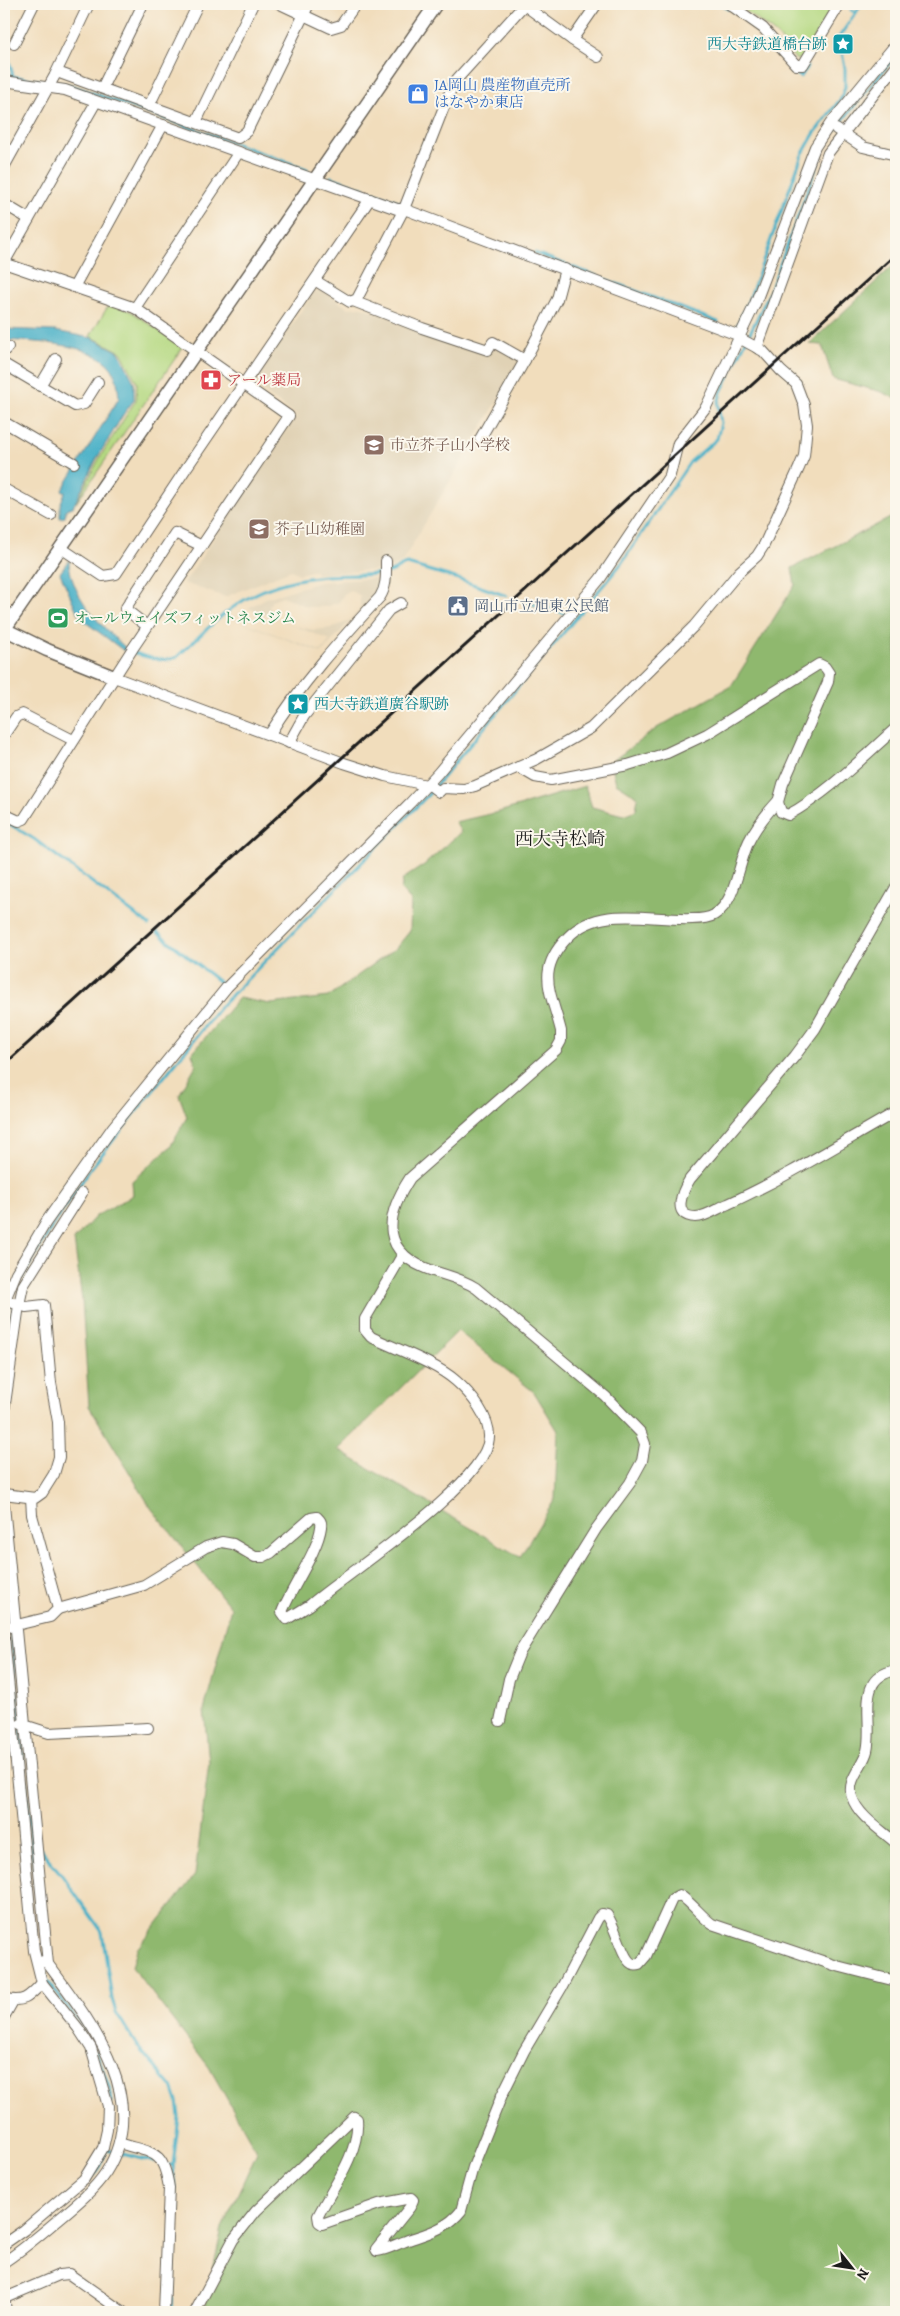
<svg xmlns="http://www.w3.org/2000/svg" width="900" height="2316" font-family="Alegreya,'Noto Serif JP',serif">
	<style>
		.built { fill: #e0d1b4; fill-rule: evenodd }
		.green { fill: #b4d880; stroke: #687a4e }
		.forest { fill: #8fb86e; stroke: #566a45; fill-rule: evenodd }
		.water { fill: #48b0c7; stroke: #326672 }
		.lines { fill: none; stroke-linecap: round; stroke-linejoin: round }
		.stream { stroke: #48b0c7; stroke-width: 3 }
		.minor-casing { stroke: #676054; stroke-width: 12 }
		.tertiary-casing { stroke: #676054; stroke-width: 15 }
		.minor { stroke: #fff; stroke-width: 10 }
		.tertiary { stroke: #fff; stroke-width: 12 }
		.rail { stroke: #1c1c1c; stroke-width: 3 }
		.labels { text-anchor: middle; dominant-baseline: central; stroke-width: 4; stroke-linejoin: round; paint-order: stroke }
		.culture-label { font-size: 15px; fill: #0d838f; stroke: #fbf7ec; text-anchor: end }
		.shop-label { font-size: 15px; fill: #366cbe; stroke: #fbf7ec; text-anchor: start }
		.health-label { font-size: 15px; fill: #be3a42; stroke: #fbf7ec; text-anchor: start }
		.education-label { font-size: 15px; fill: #785e54; stroke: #fbf7ec; text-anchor: start }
		.service-label { font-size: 15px; fill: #4e5e75; stroke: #fbf7ec; text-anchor: start }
		.leisure-label { font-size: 15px; fill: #27864d; stroke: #fbf7ec; text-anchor: start }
		.quarter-label { font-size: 18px; fill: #1c1c1c; stroke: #fbf7ec }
	</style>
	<rect width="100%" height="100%" fill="#fbf7ec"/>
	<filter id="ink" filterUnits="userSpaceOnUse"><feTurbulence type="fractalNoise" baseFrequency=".02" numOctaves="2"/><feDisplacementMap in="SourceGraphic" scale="10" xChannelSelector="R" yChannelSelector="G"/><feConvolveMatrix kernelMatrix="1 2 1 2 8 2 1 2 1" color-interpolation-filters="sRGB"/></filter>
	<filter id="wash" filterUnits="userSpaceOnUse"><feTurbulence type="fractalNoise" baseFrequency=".0096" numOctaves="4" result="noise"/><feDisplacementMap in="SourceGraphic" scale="20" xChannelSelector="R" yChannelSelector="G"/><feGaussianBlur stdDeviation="1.12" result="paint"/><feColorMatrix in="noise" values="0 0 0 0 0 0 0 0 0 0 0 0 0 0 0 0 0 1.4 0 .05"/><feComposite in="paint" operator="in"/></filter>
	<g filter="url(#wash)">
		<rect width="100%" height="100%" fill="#f1ddbc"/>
		<!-- built -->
		<g class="built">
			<path d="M321,289L348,308L361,307L489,353L494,345L521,361L402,562L391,568L373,570L316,574L315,570L299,574L291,570L225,597L184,583L296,415L254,385V381L314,292Z"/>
			<path d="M380,578L379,588L375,594L321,653L231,618L266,598L320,582ZM349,591L354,592L360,596V609L347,622L331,628L314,630L295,626L273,617L274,614L269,607L272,600L282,596L308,607H326L339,602L344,594ZM248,608L330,640L321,651L233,618Z"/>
		</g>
		<!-- green -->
		<g class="green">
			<path d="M737,4H834L802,58L796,60L778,36Z"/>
			<path d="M110,303L132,312L183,347L76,503L100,457L136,400L137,383L121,352L90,336Z"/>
		</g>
		<!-- forest -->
		<g class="forest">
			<path d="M896,263V399L882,392L833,379L822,345L809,344Z"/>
			<path d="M896,515V2312H204L222,2228L257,2152L209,2067L132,1967L137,1949L195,1875L209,1762L204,1710L231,1608L151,1508L89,1406L82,1300L74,1240L96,1216L133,1195L132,1181L170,1147L187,1117L179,1095L196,1065L192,1053L239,998L270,1004L328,997L396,948L410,931L411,901L401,890L403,879L424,865L461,832L455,822L499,812L585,786L592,807L623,815L636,810L638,797L616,783L611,762L657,728L731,686L795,585L792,568ZM458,1331L534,1392L558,1431L555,1499L520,1557L338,1450Z"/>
		</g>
		<!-- water -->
		<g class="water">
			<path d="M4,329L55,331L92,338L119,352L134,382V400L123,415L96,460L73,507L66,509L65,517L60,518V505L65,492L62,490L119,398C118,391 118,382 115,375C103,342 33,342 4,340Z"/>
			<path d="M69,560C70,596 101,626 126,648L124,651L80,618L60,573Z"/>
		</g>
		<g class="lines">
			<!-- stream -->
			<g class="stream">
				<path d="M720,4L728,9"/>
				<path d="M851,10L856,13"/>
				<path d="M4,40L13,76"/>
				<path d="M783,58L792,71L801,77L807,67"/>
				<path d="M4,75L70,85L307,169"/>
				<path d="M331,177L405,204"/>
				<path d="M535,253L718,322"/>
				<path d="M736,329L751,294L802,155L814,134L842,97L845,87V68L839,37L862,4"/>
				<path d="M523,601L564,613"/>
				<path d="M132,652C145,657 164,663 177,657C223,614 249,584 317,577C341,574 366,577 390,572C396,571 400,565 407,564L452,577L507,596"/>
				<path d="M4,821L34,839L149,925"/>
				<path d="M157,932L222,984"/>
				<path d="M22,1278L53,1225L91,1168L221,1006L428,795L621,564L690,462L717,439L721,423L718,404L721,392L769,294L823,149L833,132L896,55"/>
				<path d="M4,1366L14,1305"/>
				<path d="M4,1562L37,1898"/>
				<path d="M40,1849L61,1874L102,1932L112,1999L116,2012L137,2046L172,2087L177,2101L179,2117L173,2165"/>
				<path d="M44,1964L46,1979L86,2031"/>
				<path d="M96,2050L111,2093L112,2103"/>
				<path d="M107,2150L154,2162"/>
				<path d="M4,2251L78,2192L97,2171L105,2154"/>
				<path d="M169,2312L172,2308L176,2208L173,2165H170"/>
			</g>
		</g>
	</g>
	<g filter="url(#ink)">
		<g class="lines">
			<!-- minor casing -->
			<g class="minor-casing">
				<g id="minor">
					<path d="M280,4L331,28L341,25L356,4"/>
					<path d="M729,4L763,28L796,65H803L840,4"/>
					<path d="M572,40L598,57"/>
					<path d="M14,44L34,4"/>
					<path d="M57,72L238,138L247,131L309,4"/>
					<path d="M4,81L65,90L397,209H404L740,336"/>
					<path d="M102,88L143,4"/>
					<path d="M149,106L198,4"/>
					<path d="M196,122L253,4"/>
					<path d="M836,129L863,147L896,155"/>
					<path d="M4,167L54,77L89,4"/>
					<path d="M4,204L29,219"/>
					<path d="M4,263L135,308L289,416L133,648L24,819L19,821L4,814"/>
					<path d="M4,263L96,102"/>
					<path d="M316,281L350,302L357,299L404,209L451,89L457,79L524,5L572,40L597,4"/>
					<path d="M74,287L163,125"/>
					<path d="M353,301L422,328L488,350L493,342L525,360"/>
					<path d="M135,308L239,152"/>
					<path d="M757,348L828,153L896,66"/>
					<path d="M4,351L8,347"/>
					<path d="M4,364L75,406L84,404L98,382"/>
					<path d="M40,386L56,359"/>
					<path d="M4,422L74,463"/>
					<path d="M480,439L525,360L557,299L565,269"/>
					<path d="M4,489L51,515"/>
					<path d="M61,548L103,576L116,574L185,470L370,199"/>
					<path d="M147,626L125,609L175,533L202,546"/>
					<path d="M114,677L344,763L385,776L431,786L439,792L443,788L464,789L475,786L537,759L591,728L694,626L739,572L757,556L764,545L799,468L804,456L807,425L804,405L796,384L781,371L763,351L739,338"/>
					<path d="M4,735L16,717L22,714L73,740"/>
					<path d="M269,735C300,685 340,640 380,597C387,586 386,574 386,561"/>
					<path d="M289,743L304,716L389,610L401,603"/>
					<path d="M518,767L535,777L551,780L628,765L667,753L707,734L819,664L825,667L829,673L828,682L783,784L778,802L781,812L788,815C828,793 862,758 896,728"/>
					<path d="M896,887L815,1029L795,1056L690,1179C683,1190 670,1217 696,1217C706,1217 718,1208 728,1204C785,1178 841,1143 896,1112"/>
					<path d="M4,1300L26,1307L44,1305L51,1383L58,1422L59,1457L54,1474L42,1493L35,1498L4,1494"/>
					<path d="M4,1311L5,1300L16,1273L46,1222L113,1127L227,987L410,803L438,773L600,579L670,475L678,443L706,407L755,304L815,147L830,124L896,44"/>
					<path d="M4,1411L19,1305L23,1286L82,1193"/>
					<path d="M4,1505L48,1964"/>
					<path d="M58,1609L144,1585L206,1547L222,1542L233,1544L255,1557H263L271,1553L311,1518L317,1517C320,1520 322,1522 321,1527C318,1551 292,1587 282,1612L287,1619L310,1605C347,1573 486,1484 489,1438C490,1417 471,1394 456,1381C436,1363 396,1349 371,1337L365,1330V1319L403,1254"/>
					<path d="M4,1628L50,1617L58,1609L32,1515L31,1498"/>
					<path d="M4,1637L34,1951L42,1983L78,2028L91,2048L108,2106L107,2130L103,2148L84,2179L24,2230L4,2244"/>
					<path d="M896,1670C887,1672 876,1676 872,1686C864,1703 872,1730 867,1751C864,1765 846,1780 852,1797C858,1816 881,1830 896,1843"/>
					<path d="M500,1721L509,1679L520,1652L596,1529L630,1483L642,1461L645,1444L641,1433L605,1396L476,1288C462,1279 448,1276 433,1271C380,1253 384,1218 410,1178L556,1050L561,1041V1031C551,991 535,971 568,937C600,904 651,921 692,919C699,919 707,919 714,915C737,901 738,863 749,841C756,826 767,813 778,801"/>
					<path d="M21,1724L49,1733L148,1728"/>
					<path d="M4,1998C23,2004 29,1997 42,1983"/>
					<path d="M4,2017L13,2001"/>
					<path d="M119,2143C154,2154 163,2149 169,2188L164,2312"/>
					<path d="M4,2262C24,2249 42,2233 60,2218C77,2204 94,2190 106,2172C152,2099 91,2022 48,1964L43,1961"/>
					<path d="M4,2295L6,2312"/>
					<path d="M5,2298L59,2275L69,2274L123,2312"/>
					<path d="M195,2312L233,2240L256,2211L354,2117L357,2119C360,2153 332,2188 318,2216L319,2222L322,2224L379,2204L411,2198L413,2200L410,2207L376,2249L377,2251C386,2250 395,2245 403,2242C424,2234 446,2230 461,2211L473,2167L502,2095L524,2051L562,1987L598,1918L602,1914L607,1915C616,1929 620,1949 628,1960C631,1964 635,1965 639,1964L646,1956L672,1899L679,1895C686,1897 703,1918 712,1924L837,1966L896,1981"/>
				</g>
			</g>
			<!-- tertiary casing -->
			<g class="tertiary-casing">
				<g id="tertiary">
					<path d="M4,629L47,650L114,677"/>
					<path d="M4,630L436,4"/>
				</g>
			</g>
			<!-- minor -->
			<use href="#minor" class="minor"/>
			<!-- tertiary -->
			<use href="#tertiary" class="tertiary"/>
			<!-- rail -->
			<path class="rail" d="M4,1065L896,254"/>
		</g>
	</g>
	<!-- icons -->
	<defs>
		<g id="sight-square" transform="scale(1.125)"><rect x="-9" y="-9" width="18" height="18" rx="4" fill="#0f9aa8" stroke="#fbf7ec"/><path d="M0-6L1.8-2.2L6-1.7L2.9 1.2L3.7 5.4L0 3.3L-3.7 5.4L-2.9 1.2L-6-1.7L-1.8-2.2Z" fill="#fff"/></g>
		<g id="shop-square" transform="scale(1.125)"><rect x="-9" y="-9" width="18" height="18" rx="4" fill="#3f7fe0" stroke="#fbf7ec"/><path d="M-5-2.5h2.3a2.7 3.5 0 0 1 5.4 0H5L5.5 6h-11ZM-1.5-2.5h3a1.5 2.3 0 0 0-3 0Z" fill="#fff"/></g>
		<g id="pharmacy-square" transform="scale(1.125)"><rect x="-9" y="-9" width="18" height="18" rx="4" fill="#e0444e" stroke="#fbf7ec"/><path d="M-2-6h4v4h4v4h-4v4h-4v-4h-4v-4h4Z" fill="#fff"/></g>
		<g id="school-square" transform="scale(1.125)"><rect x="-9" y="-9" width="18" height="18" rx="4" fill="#8d6e63" stroke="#fbf7ec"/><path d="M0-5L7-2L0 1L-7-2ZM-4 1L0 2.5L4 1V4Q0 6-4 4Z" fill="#fff"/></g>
		<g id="civic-square" transform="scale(1.125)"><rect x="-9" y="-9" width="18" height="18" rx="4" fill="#5c6f8a" stroke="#fbf7ec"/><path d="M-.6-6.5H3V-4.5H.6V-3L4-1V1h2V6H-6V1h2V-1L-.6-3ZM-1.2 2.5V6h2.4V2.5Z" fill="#fff"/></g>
		<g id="stadium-square" transform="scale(1.125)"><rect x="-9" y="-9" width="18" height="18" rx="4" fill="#2e9e5b" stroke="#fbf7ec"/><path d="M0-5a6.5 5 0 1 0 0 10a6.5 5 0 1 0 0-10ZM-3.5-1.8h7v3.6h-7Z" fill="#fff"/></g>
	</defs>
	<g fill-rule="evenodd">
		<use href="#sight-square" x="843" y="44"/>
		<use href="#shop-square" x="418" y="94"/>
		<use href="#pharmacy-square" x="211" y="380"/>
		<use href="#school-square" x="374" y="445"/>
		<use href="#school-square" x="259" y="529"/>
		<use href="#civic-square" x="458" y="606"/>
		<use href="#stadium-square" x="58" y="618"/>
		<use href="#sight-square" x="298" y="704"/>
	</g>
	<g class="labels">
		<!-- culture labels -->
		<g class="culture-label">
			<text x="827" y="44">西大寺鉄道橋台跡</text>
			<text x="314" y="704" text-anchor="start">西大寺鉄道廣谷駅跡</text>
		</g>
		<!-- shop labels -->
		<g class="shop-label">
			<text x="434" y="85">JA岡山 農産物直売所<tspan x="434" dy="17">はなやか東店</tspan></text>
		</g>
		<!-- health labels -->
		<g class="health-label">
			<text x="227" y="380">アール薬局</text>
		</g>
		<!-- education labels -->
		<g class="education-label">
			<text x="390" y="445">市立芥子山小学校</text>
			<text x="275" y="529">芥子山幼稚園</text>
		</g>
		<!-- service labels -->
		<g class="service-label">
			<text x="474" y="606">岡山市立旭東公民館</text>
		</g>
		<!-- leisure labels -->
		<g class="leisure-label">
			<text x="74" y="618">オールウェイズフィットネスジム</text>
		</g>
		<!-- quarter labels -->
		<g class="quarter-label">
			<text x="560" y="839">西大寺松崎</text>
		</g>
	</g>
	<!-- margin -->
	<rect width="900" height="2316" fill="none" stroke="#fbf7ec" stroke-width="20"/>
	<!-- north arrow -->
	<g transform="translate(852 2268) rotate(120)" stroke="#fbf7ec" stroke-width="4" paint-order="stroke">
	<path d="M0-4L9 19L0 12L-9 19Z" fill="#1c1c1c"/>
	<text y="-8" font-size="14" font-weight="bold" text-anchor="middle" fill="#1c1c1c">N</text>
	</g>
</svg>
